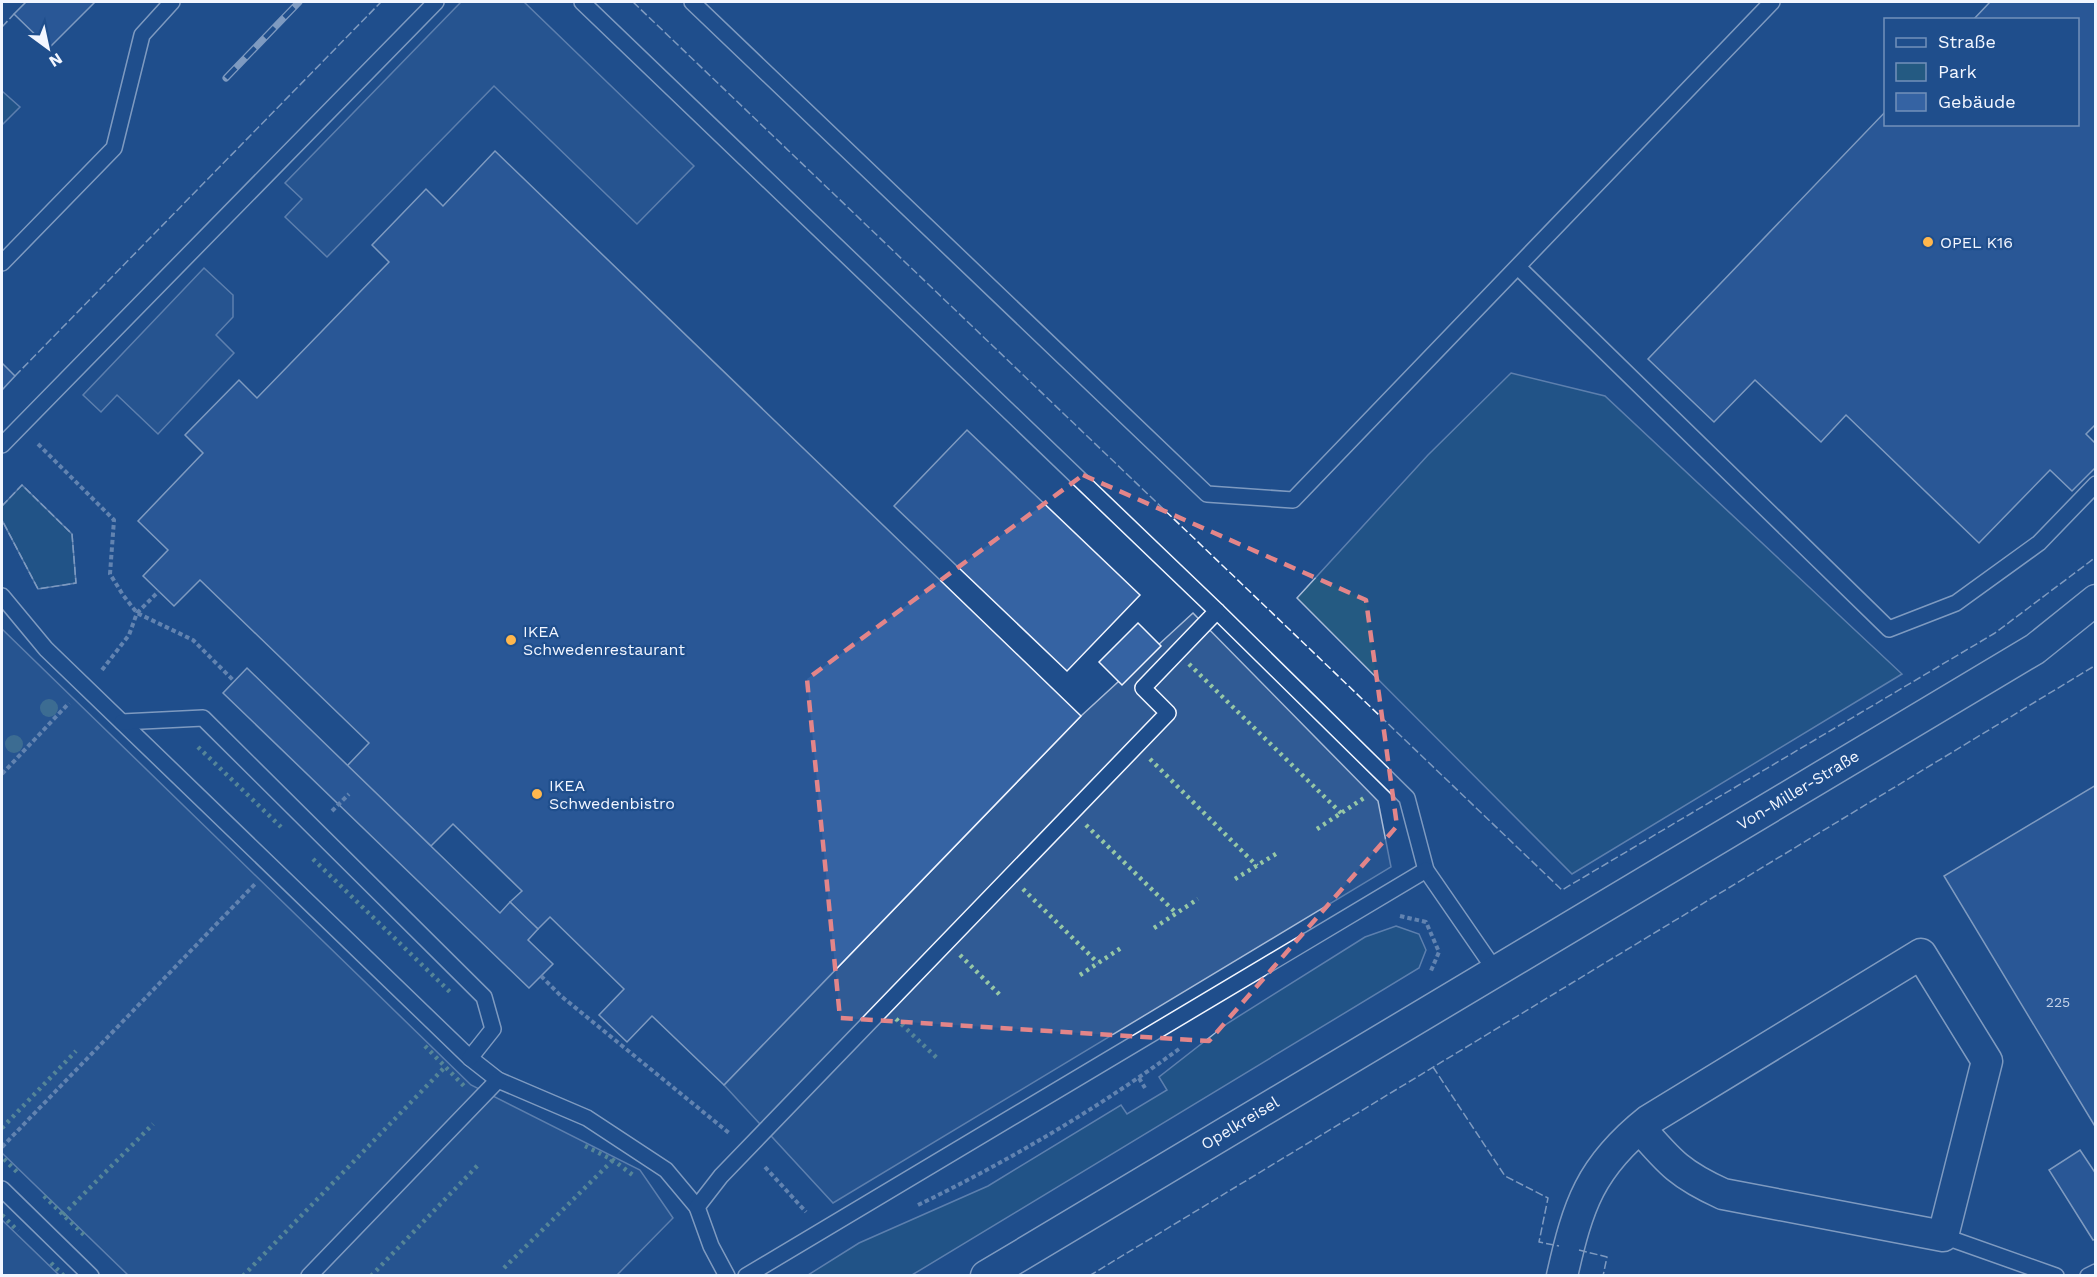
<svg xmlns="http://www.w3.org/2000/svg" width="2097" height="1277" font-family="'Work Sans',sans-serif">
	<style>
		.green { fill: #245a82; stroke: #a8bbd7; stroke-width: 1.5 }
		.parking { fill: #305b95; stroke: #a8bbd7; stroke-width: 1.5 }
		.building { fill: #3563a3; stroke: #f2f6ff; stroke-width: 1.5 }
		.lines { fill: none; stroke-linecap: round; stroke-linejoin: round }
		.service-casing { stroke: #f2f6ff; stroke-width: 18 }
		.minor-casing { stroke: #f2f6ff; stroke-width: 33 }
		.path { stroke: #b3c4dc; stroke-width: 4; stroke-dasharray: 4.5 3; stroke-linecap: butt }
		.service { stroke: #1f4e8c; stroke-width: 15 }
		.minor { stroke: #1f4e8c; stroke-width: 30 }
		.rail-casing { stroke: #f2f6ff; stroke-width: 7 }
		.rail { stroke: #1f4e8c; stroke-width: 4.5; stroke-dasharray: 14; stroke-linecap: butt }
		.hedge { stroke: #97c8a6; stroke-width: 4.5; stroke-dasharray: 3 4.5; stroke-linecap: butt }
		.fence { stroke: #f2f6ff; stroke-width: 1.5; stroke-dasharray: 8 3; stroke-linecap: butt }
		.tree { fill: #61919a }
		.marked { fill: none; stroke: #e38589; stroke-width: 4.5; stroke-dasharray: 12 8; stroke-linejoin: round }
		.poi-dot { fill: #ffb74d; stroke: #1f4e8c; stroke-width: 2 }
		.labels { text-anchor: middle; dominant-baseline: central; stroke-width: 4.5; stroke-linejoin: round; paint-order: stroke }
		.number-label { font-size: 14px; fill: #c3d1e8 }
		.poi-label { font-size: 16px; fill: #f2f6ff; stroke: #1f4e8c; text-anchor: start }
		.street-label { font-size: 16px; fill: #f2f6ff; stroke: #1f4e8c }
	</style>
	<rect width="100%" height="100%" fill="#1f4e8c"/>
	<!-- green -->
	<g class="green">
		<path d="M2,91L20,107L2,125Z"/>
		<path d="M1511,373L1605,396L1902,674L1572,874L1297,598L1428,455Z"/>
		<path d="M22,485L72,534L76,583L38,589L2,520V506Z"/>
		<path d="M1396,926L1419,934L1426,950L1419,968L912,1275H808L859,1243L988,1186L1121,1105L1127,1114L1167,1090L1159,1077L1228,1023L1365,937Z"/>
	</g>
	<!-- parking -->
	<g class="parking">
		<path d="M461,2H524L694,166L637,224L494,86L327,257L285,217L302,199L285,183Z"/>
		<path d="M204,268L233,295V317L216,335L234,353L158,434L117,395L101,412L83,395Z"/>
		<path d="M1193,613L1378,801L1391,867L833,1203L724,1085L1081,716Z"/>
		<path d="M2,629L471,1085L640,1170L673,1218L617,1275H128L2,1153Z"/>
		<path d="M2,1220L59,1275H2Z"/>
	</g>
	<!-- building -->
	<g class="building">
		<path d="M26,2H95L49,48L14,14Z"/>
		<path d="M1990,2H2096V424L2086,434L2096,444V467L2072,491L2050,470L1979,543L1846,415L1821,442L1755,380L1714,422L1648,359L1886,111V124H2078V20H1973Z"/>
		<path d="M495,151L1081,716L724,1085L652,1016L627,1042L599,1015L624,989L550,917L538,929L524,916L510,902L522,891L453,824L431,846L367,785L347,766L369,743L200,580L174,606L143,576L168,550L138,521L203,453L185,435L239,380L257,398L389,262L372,245L426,189L443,206Z"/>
		<path d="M2,363L15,376L2,390Z"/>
		<path d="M967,430L1140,595L1067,671L894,506Z"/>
		<path d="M1138,623L1161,646L1122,685L1099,662Z"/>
		<path d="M247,668L500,913L510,902L538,929L528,940L553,964L529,988L223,693Z"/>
		<path d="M2096,785V1128L1944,876Z"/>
		<path d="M2080,1150L2096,1174V1239L2093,1240L2049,1170Z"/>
	</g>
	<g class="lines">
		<!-- service casing -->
		<g class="service-casing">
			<g id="service">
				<path d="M582,2L1217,611L1407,798L1426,870L1495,970"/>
				<path d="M692,2L1207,494L1293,500L1772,2"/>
				<path d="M2,263L114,148L142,35L172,2"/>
				<path d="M1518,267L1889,629L1956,603L2039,543L2096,484"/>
				<path d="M2,445L436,2"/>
				<path d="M2,596L46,649L470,1058L498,1080L587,1118L666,1170L697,1207L711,1246L727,1276"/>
				<path d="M122,722L203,718L484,997L493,1029L470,1058"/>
				<path d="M2,1189L91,1276"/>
				<path d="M697,1207L721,1176L1168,713L1143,688L1217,611"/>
				<path d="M1943,1236L2056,1276"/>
				<path d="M309,1276L498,1080"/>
				<path d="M746,1276L1426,870"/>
				<path d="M2088,1276L2096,1272"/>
			</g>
		</g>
		<!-- minor casing -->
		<g class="minor-casing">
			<g id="minor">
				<path d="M986,1276L2035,649L2096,600"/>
				<path d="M1562,1276C1578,1205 1590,1167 1649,1120L1921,954L1987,1061L1943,1236L1723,1194C1681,1175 1670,1163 1640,1128"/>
			</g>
		</g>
		<!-- path -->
		<g class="path">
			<path d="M38,444L114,520L110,574L123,595L137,613L193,640L234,681"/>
			<path d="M102,670L129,635L137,613L159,591"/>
			<path d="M2,774L69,703"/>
			<path d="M332,811L349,794"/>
			<path d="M1400,916L1426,922L1439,952L1430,973"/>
			<path d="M541,976L561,996L729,1133"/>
			<path d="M1139,1078L1145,1088"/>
			<path d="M2,1147L255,884"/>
			<path d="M765,1167L806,1212"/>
			<path d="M918,1205C1009,1161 1098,1108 1179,1049"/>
		</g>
		<!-- service -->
		<use href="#service" class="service"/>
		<!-- minor -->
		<use href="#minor" class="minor"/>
		<!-- rail casing -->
		<g class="rail-casing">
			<path id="rail" d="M226,78L299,2"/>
		</g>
		<!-- rail -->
		<use href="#rail" class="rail"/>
		<!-- hedge -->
		<g class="hedge">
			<path d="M1189,664L1341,813"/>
			<path d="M198,747L281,827"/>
			<path d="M1150,759L1257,866"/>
			<path d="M1086,825L1177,914"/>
			<path d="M1317,829L1364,798"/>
			<path d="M313,859L451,993"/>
			<path d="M1235,879L1279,852"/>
			<path d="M1023,889L1098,963"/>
			<path d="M1154,928L1198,899"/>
			<path d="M960,955L1001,996"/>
			<path d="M1080,975L1121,948"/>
			<path d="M896,1019L939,1060"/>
			<path d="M425,1046L465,1087"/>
			<path d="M2,1128L76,1051"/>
			<path d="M585,1146L613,1160L634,1176"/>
			<path d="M4,1159L18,1173"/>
			<path d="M44,1196L84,1235"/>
			<path d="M2,1215L18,1231"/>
			<path d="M63,1215L153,1124"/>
			<path d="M51,1263L64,1276"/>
			<path d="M504,1268L613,1160"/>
			<path d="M243,1276L445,1067"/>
			<path d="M371,1276L480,1163"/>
		</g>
		<!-- fence -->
		<g class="fence">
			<path d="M633,2L1562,890L1995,633L2096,557"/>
			<path d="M2,27L14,14"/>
			<path d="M15,376L381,2"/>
			<path d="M2,506L22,485L72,534L76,583L38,589L2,520"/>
			<path d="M1433,1067L1505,1176L1548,1198L1539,1242L1559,1246"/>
			<path d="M1579,1250L1607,1257L1603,1276"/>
			<path d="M1089,1276L2096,665"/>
		</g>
	</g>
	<!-- trees -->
	<g class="tree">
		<circle cx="49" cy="708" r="9"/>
		<circle cx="14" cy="744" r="9"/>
	</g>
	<!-- marked area -->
	<path d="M0 0H2097V1277H0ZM1083,475L1366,600L1397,826L1209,1041L840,1018L807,679Z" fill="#1f4e8c" fill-opacity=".55" fill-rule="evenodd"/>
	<path class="marked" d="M1083,475L1366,600L1397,826L1209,1041L840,1018L807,679Z"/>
	<!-- markers -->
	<g class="poi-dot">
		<circle cx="1928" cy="242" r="6"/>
		<circle cx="511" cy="640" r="6"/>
		<circle cx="537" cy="794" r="6"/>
	</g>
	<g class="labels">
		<!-- number labels -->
		<g class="number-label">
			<text x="2058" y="1002">225</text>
		</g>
		<!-- poi labels -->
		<g class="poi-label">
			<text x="1940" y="242">OPEL K16</text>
			<text x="523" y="631">IKEA<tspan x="523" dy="18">Schwedenrestaurant</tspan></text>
			<text x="549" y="785">IKEA<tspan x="549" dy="18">Schwedenbistro</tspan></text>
		</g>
		<!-- street labels -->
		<g class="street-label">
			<text transform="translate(1798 790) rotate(-31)">Von-Miller-Straße</text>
			<text transform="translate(1240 1123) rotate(-31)">Opelkreisel</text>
		</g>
	</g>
	<!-- border -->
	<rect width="2097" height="1277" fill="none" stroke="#f2f6ff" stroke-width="6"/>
	<!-- legend -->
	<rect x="1884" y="18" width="195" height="108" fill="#1f4e8c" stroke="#7391ba" stroke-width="1.5"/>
	<rect x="1896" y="38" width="30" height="9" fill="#1f4e8c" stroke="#7391ba" stroke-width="1.5"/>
	<text x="1938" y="48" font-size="18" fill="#f2f6ff">Straße</text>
	<rect x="1896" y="63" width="30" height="18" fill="#245a82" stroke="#7391ba" stroke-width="1.5"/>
	<text x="1938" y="78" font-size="18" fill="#f2f6ff">Park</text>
	<rect x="1896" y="93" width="30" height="18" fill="#3563a3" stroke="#7391ba" stroke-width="1.5"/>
	<text x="1938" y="108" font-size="18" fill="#f2f6ff">Gebäude</text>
	<!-- north arrow -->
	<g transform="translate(48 48) rotate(147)" stroke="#1f4e8c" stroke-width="4.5" paint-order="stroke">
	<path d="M0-4.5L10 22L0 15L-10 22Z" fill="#f2f6ff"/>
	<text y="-9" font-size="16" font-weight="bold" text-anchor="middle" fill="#f2f6ff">N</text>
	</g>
</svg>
